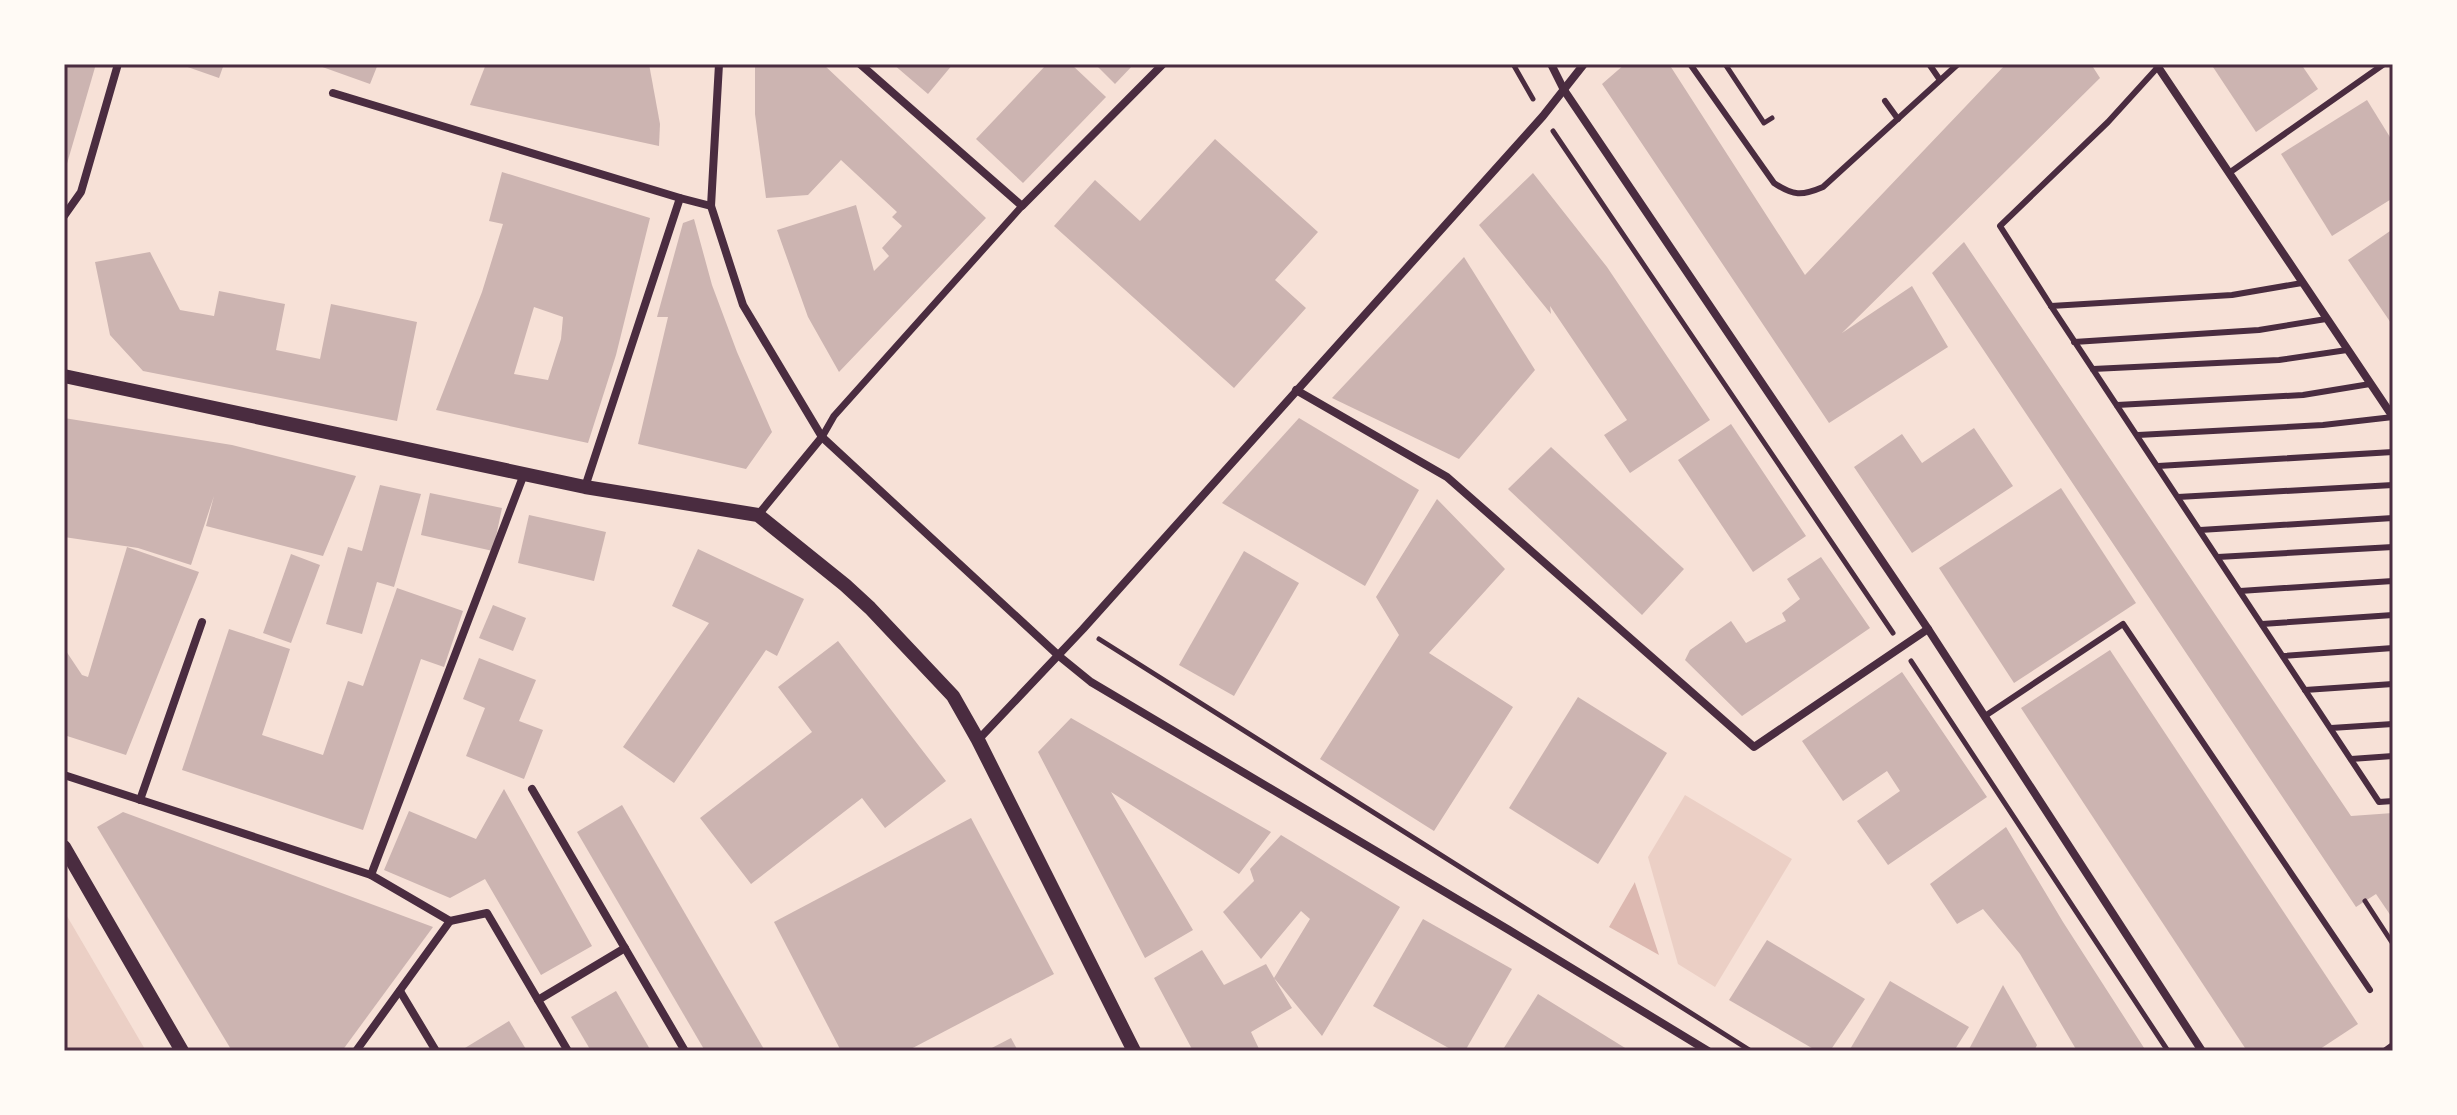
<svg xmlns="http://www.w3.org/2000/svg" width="2457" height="1115" font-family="Jost,sans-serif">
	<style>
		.green { fill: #ebcfc5 }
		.water { fill: #dcb8b0 }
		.building { fill: #ccb4b1; fill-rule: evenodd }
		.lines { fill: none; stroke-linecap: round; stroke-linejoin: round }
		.path { stroke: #4a2c40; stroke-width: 5 }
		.service { stroke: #4a2c40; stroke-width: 6 }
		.pedestrian { stroke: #4a2c40; stroke-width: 7 }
		.minor { stroke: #4a2c40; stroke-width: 8 }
		.tertiary { stroke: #4a2c40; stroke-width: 14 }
		.neatline { fill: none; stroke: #4a2c40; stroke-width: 3 }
	</style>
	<rect width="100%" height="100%" fill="#f7e1d7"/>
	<!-- green -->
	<g class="green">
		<path d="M1685,795L1792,859L1715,987L1678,964L1648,857Z"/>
		<path d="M64,911L146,1051H64Z"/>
	</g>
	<!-- water -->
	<path class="water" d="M1635,882V883L1659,955L1609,927Z"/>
	<!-- building -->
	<g class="building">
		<path d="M64,64H96L64,174Z"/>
		<path d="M179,64H224L219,78Z"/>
		<path d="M314,64H378L370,84Z"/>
		<path d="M486,64H649L660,124L659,146L470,105Z"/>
		<path d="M755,64H823L986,218L839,372L808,317L777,230L856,205L874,271L889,256L882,248L902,226L892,217L897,212L841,160L808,195L766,198L755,114Z"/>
		<path d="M893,64H953L928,94Z"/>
		<path d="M1047,64H1071L1106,97L1023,183L976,139Z"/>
		<path d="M1095,64H1134L1115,84Z"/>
		<path d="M1625,64H1669L1805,275L2006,64H2091L2100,78L1842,333L1912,286L1948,347L1829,423L1602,84Z"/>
		<path d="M2211,64H2301L2318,89L2256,132Z"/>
		<path d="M2367,100L2393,142V198L2332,236L2281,154Z"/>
		<path d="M1215,139L1318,232L1275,280L1306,308L1234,388L1054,226L1095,180L1140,221Z"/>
		<path d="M502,172L650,218L616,355L588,443L436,410L482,292L503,224L489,221ZM534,307L563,317L561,339L548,380L514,374Z"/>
		<path d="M1533,173L1607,267L1710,420L1630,473L1604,435L1627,420L1550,306L1551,314L1479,225Z"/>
		<path d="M694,219L712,285L737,352L772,432L746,469L638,444L668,317H657L683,223Z"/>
		<path d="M2393,229V326L2348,260Z"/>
		<path d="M1964,242L2351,816L2393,813V919L2376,894L2356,907L1932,273Z"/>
		<path d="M150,252L180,310L214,316L219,291L285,304L276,350L320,359L331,304L417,322L397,421L143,371L110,335L95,262Z"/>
		<path d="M1464,257L1535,370L1459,459L1332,398Z"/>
		<path d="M64,418L232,445L356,476L323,556L206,526L214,496L191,565L138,548L64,537Z"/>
		<path d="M1299,418L1419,490L1365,586L1222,503Z"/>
		<path d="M1731,424L1806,536L1753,572L1678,460Z"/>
		<path d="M1974,428L2013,486L1912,553L1854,467L1902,434L1922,463Z"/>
		<path d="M1551,447L1684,569L1642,615L1508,489Z"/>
		<path d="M380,485L421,494L394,587L377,582L362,634L326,624L348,547L362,551Z"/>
		<path d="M2061,488L2136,603L2014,683L1939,568Z"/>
		<path d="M430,493L502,508L493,551L421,535Z"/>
		<path d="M1437,499L1505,569L1429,653L1513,707L1434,831L1320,759L1399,635L1376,597Z"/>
		<path d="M529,515L606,532L594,581L518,563Z"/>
		<path d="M127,547L199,572L126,755L64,735V648L82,675L88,677Z"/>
		<path d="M698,549L804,599L777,656L766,650L674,783L623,747L709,623L672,606Z"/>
		<path d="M1244,551L1299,583L1234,696L1179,665Z"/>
		<path d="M291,554L320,565L291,643L263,633Z"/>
		<path d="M1821,557L1870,628L1742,716L1685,660L1690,650L1731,621L1746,643L1786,621L1782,613L1800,599L1787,579Z"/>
		<path d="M397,588L463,611L444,667L421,659L363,830L182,770L229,629L290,649L262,735L323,755L348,681L363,686Z"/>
		<path d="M493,605L526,618L513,651L479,638Z"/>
		<path d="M838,641L946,781L885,828L862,798L751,884L700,818L812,732L778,687Z"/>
		<path d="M2110,650L2358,1024L2317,1051H2247L2021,708Z"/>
		<path d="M479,658L536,680L519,721L543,730L524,779L466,756L485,708L463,699Z"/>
		<path d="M1902,672L1987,797L1888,865L1857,821L1900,791L1887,771L1843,801L1802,741Z"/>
		<path d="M1578,697L1667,753L1598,864L1509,808Z"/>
		<path d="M1071,718L1271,832L1239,874L1111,792L1193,930L1145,958L1038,752Z"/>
		<path d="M504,789L592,946L541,975L485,879L450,898L384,870L409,811L476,839Z"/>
		<path d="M622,805L765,1051H705L577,832Z"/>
		<path d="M123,812L433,927L342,1051H232L97,827Z"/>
		<path d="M971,818L1054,974L907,1051H841L774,922Z"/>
		<path d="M2006,827L2063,922L2146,1051H2077L2020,954L1983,909L1957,924L1930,884Z"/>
		<path d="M1281,835L1400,907L1322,1036L1274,978L1292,1008L1251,1032L1260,1051H1193L1154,978L1202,950L1224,985L1266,964L1274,978L1310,919L1301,911L1261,959L1223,912L1254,881L1250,869Z"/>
		<path d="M1423,919L1512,969L1465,1051H1454L1373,1006Z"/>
		<path d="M1767,940L1865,999L1830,1051H1817L1729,1000Z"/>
		<path d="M1890,981L1969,1027L1954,1051H1849Z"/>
		<path d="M2003,985L2037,1045L2034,1051H1968Z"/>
		<path d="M616,991L651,1051H591L571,1017Z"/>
		<path d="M1538,994L1630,1051H1502Z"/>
		<path d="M509,1021L527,1051H467L465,1048Z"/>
		<path d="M1011,1038L1018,1051H986Z"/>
	</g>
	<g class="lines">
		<!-- path -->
		<g class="path">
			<path d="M1513,64L1533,99"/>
			<path d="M1725,64L1764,123L1772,118"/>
			<path d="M1553,131L1893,633"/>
			<path d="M1099,639L1751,1051"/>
			<path d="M1911,661L2168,1051"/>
			<path d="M2365,901L2393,944"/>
		</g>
		<!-- service -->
		<g class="service">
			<path d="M1690,64L1774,183C1793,196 1802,196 1823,187L1958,64"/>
			<path d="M1929,64L1940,80"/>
			<path d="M2158,67L2108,122L2000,226L2051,306L2379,802L2393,801"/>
			<path d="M1885,101L1898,119"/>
			<path d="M2229,173L2384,64"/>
			<path d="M2051,306L2232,295L2302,283"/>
			<path d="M2074,342L2259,330L2326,319"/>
			<path d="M2093,369L2279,360L2347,350"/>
			<path d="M2117,405L2303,395L2370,384"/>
			<path d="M2138,435L2323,425L2393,417"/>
			<path d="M2158,466L2393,452"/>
			<path d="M2178,497L2393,485"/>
			<path d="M2200,530L2393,518"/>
			<path d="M2218,557L2393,547"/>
			<path d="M2240,591L2393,581"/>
			<path d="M2262,624L2393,615"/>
			<path d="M2283,656L2393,648"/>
			<path d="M2305,690L2393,684"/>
			<path d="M1985,716L2123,624L2370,990"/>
			<path d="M2331,728L2393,724"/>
			<path d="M2351,759L2393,756"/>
		</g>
		<!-- pedestrian -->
		<path class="pedestrian" d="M822,437L834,416L1022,206"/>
		<!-- minor -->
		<g class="minor">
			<path d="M719,64L711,206L743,305L822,437L1059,656L1091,682L1509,930L1708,1051"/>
			<path d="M860,64L1022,206L1163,64"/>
			<path d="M1551,64L1564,90L1928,629L2202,1051"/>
			<path d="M2156,64L2393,417"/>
			<path d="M333,93L680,198L711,206"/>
			<path d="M64,216L81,192L118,64"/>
			<path d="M1296,390L1447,477L1754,747L1928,629"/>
			<path d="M585,487L680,198"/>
			<path d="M758,515L822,437"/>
			<path d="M978,740L1083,629L1543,116L1584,64"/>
			<path d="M64,775L371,875L450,921L487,913L568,1051"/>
			<path d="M532,789L685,1051"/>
			<path d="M140,800L202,622"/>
			<path d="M371,875L524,474"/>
			<path d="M400,991L436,1051"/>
			<path d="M538,1000L625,948"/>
			<path d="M356,1051L450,921"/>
			<path d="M2386,1051L2393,1046"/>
		</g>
		<!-- tertiary -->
		<g class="tertiary">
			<path d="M64,376L585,487L758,515L845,585L870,608L953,696L978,740L1134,1051"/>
			<path d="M64,847L182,1051"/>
		</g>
	</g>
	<!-- border -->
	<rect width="2457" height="1115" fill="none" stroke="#fffaf5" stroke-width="132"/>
	<rect x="66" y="66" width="2325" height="983" class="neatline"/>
</svg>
